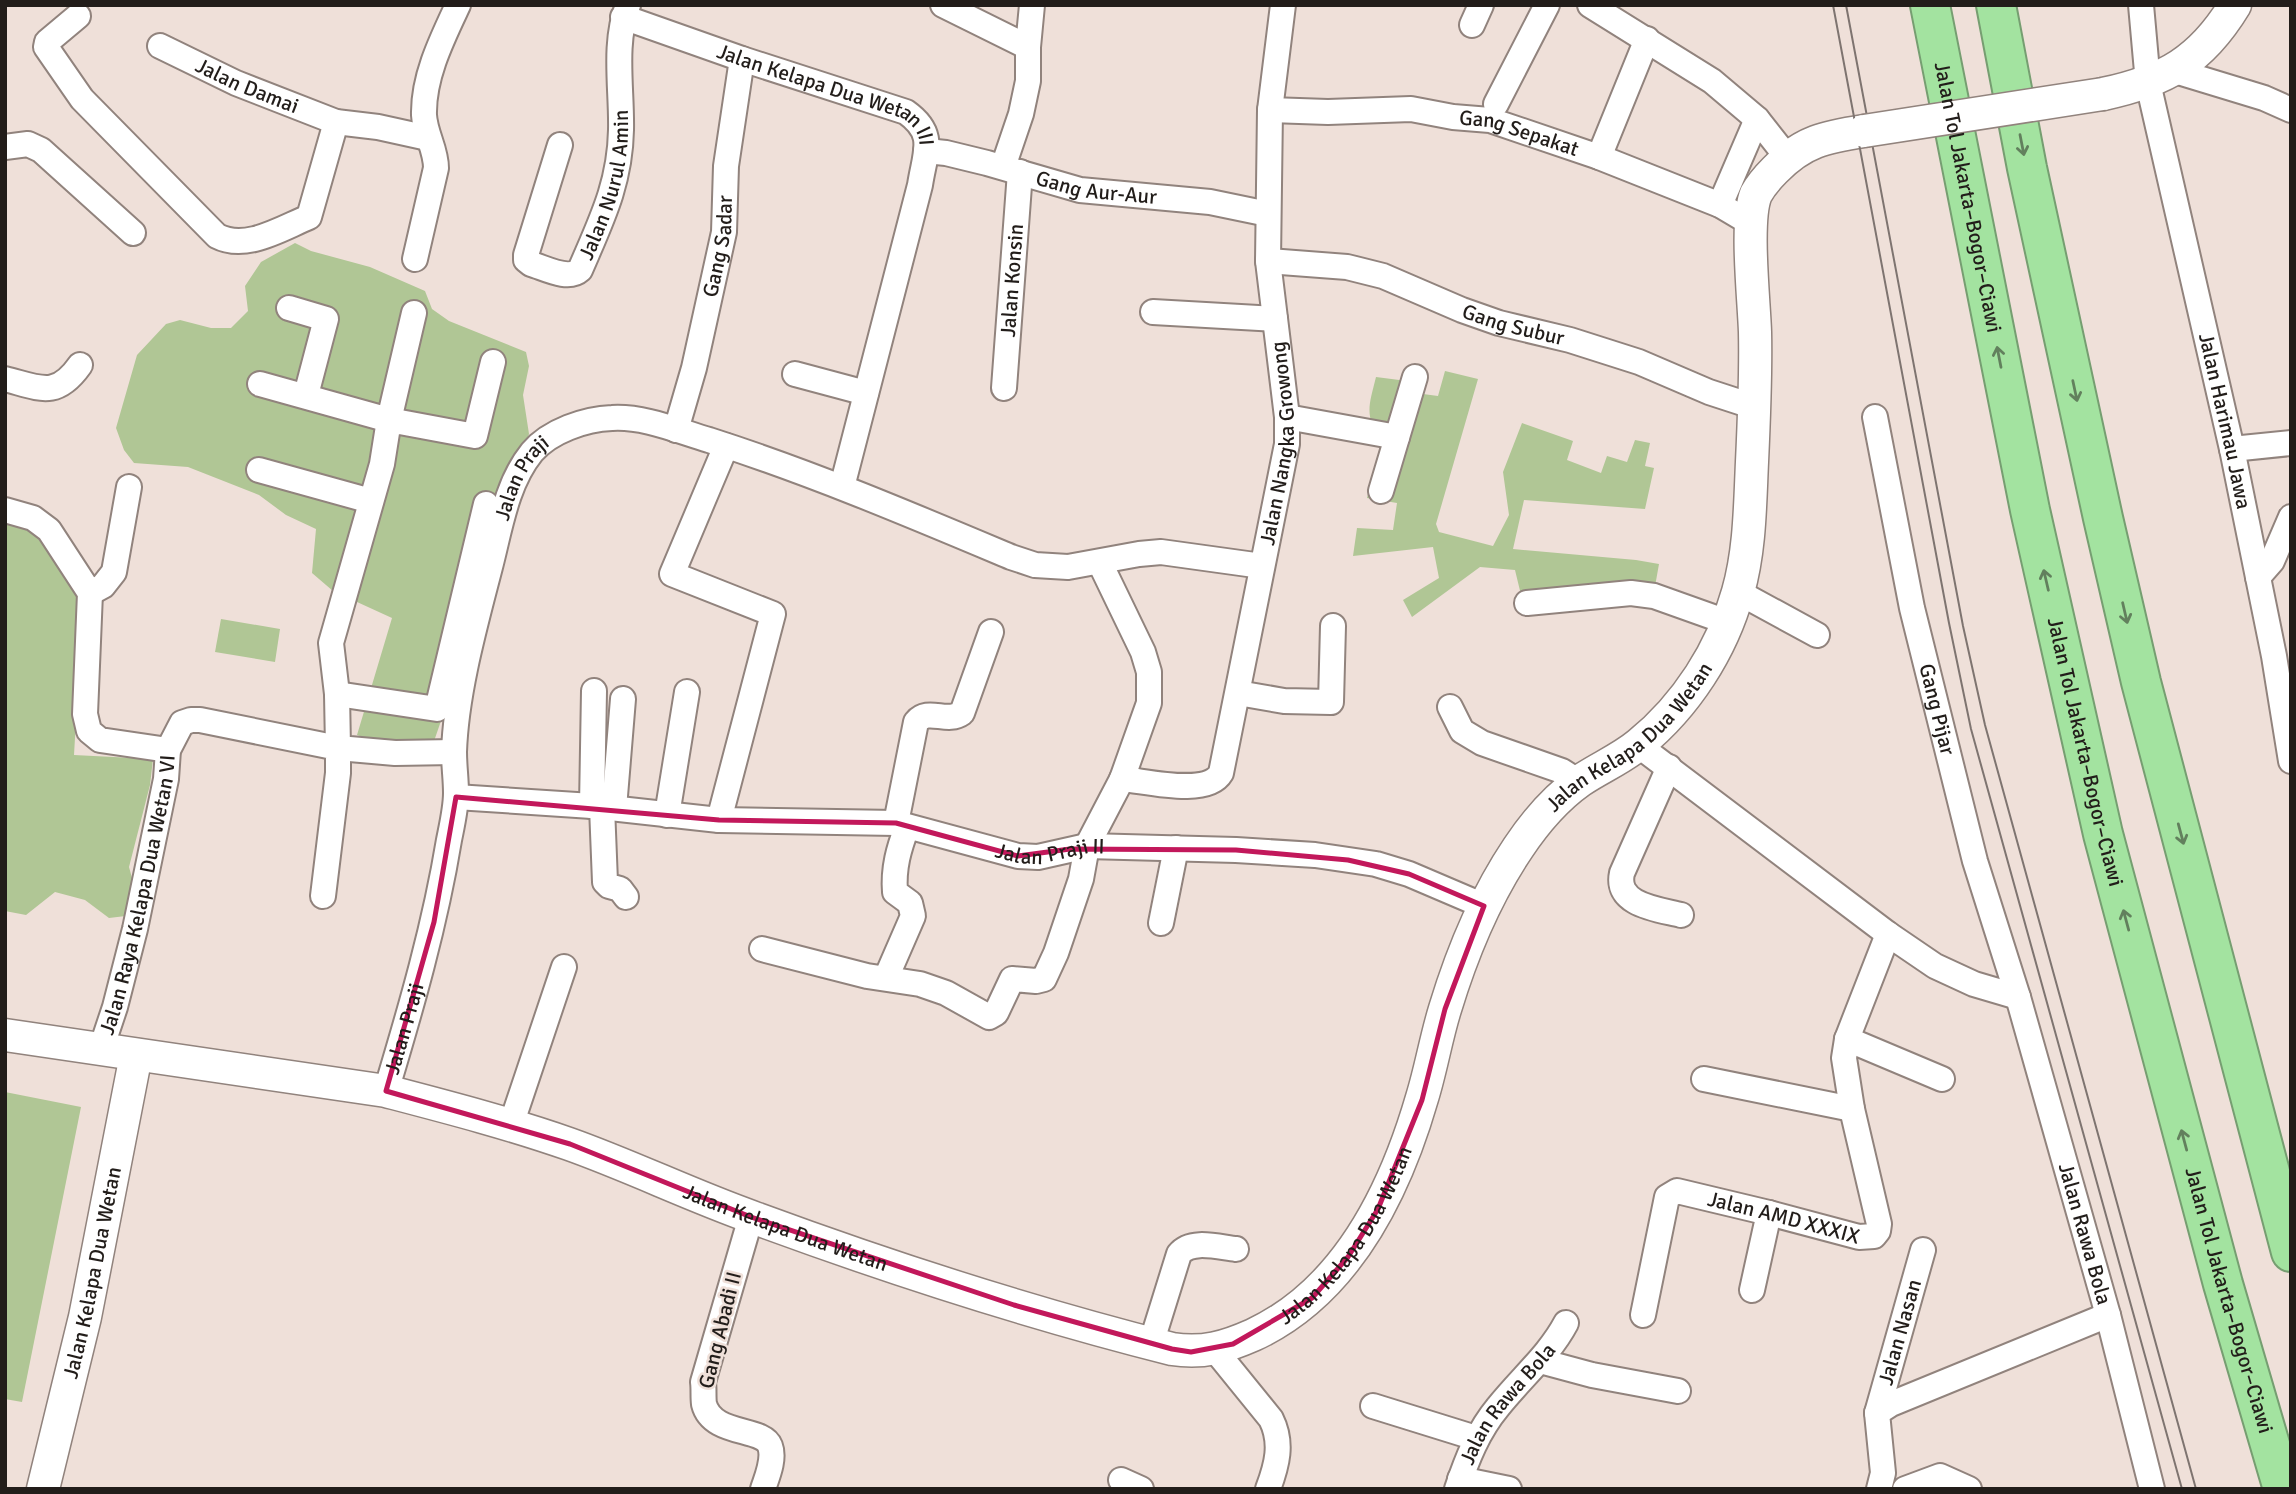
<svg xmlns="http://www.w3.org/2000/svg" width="2296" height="1494" font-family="Signika,sans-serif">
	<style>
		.green { fill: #b0c695 }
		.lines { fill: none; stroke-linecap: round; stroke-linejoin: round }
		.minor-casing { stroke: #91837d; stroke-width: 28 }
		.tertiary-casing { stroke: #91837d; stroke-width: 35 }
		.motorway-casing { stroke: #769e71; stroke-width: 42 }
		.minor { stroke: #fff; stroke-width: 24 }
		.tertiary { stroke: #fff; stroke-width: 32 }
		.motorway { stroke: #a3e3a0; stroke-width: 38 }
		.tram { stroke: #7e7470; stroke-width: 2 }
		.tertiary-bridge-casing { stroke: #91837d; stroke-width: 35; stroke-linecap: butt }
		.tertiary-bridge { stroke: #fff; stroke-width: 32 }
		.oneway { stroke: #62805d }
		.marked { fill: none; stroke: #c2185b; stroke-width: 5; stroke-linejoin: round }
		.labels { text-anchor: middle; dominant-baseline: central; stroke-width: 5; stroke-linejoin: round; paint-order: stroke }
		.street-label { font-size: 21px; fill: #221d1a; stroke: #efe0d9 }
	</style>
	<rect width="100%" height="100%" fill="#efe0d9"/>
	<!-- green -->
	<g class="green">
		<path d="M295,243L311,251L370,267L425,291L432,309L449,321L526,352L529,366L523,395L529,434L507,492L454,683L432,747L377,742L357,735L392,618L333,591L312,573L316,529L286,515L259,495L188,467L134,463L124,450L116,428L137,355L166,324L180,320L211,328H231L248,311L245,286L261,262Z"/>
		<path d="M1445,371L1478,379L1436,524L1439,532L1493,546L1509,515L1503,472L1522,423L1573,441L1567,460L1601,473L1607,456L1627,462L1635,440L1650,443L1645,466L1654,468L1645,509L1524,500L1513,549L1636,560L1659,564L1654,592L1522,599L1515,570L1480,567L1412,617L1403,600L1439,578L1433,547L1353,556L1357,528L1393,530L1397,503L1367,498L1381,443C1365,414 1368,409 1376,377L1407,381L1408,392L1438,396Z"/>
		<path d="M5,518L31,522L83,599L74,755L153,759L150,785L129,867L135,889L134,915L109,918L85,900L55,892L26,915L5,911Z"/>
		<path d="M221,619L280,629L275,662L215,652Z"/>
		<path d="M5,1092L81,1107L22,1402L5,1399Z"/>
	</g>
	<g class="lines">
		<!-- minor casing -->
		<g class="minor-casing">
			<g id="minor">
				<path d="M943,5L1028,47"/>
				<path d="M1590,5L1712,81L1757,119L1787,157"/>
				<path id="s1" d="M2141,5L2148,83L2232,449L2274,656L2291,761"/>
				<path d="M78,16L47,42L46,47L82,99L217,236C246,251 280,229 309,217L336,122"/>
				<path id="s2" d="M623,17L742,59L906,112C937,134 925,152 920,185L842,487"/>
				<path d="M1472,25L1481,5"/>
				<path id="s3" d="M160,46L236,83L336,122L378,127L428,138"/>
				<path d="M2172,70L2264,98L2291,110"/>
				<path d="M1496,104L1547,5"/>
				<path id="s4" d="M1270,110L1328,112L1411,109L1453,117L1490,120L1599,157L1720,205L1752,224"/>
				<path id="s5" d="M560,145L526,255V260L531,264C545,268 568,281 580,270C601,221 620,184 621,130C622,89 613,44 628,5"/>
				<path d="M5,147L28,144L41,150L133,233"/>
				<path id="s6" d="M926,151L946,153L987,163L1080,190L1210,202L1268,214"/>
				<path d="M1599,157L1647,39"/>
				<path d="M1003,167L1021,114L1028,81V47L1032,5"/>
				<path d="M1720,205L1757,119"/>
				<path d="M415,259L436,168C436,149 425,134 424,115C423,77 442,39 458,5"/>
				<path id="s7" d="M1268,261L1347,267L1383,276L1462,310L1499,323L1570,340L1639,362L1709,392L1755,407"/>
				<path d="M289,308L326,319L306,395"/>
				<path d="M1153,312L1275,319"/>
				<path d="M795,374L866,393"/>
				<path d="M5,379C40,388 56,399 80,365"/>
				<path d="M260,384L389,420L414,313"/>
				<path id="s8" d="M1004,388L1020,172"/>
				<path d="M1287,417L1397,437"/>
				<path id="s9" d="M1875,417L1912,608L1975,861L2018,997L2108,1315L2152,1489"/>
				<path id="s10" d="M676,430L694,368L724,232L726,166L742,59"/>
				<path d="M2232,449L2291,443"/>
				<path d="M259,470L371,501"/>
				<path d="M1381,491L1415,377"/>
				<path d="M5,510L33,518L49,530L90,593L85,714L89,731L100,740L168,750"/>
				<path d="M2258,577L2272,561L2291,517"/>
				<path d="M1738,592L1817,635"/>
				<path d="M90,593L103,586L114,572L129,487"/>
				<path d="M1527,603L1631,593L1654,596L1727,622"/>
				<path d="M1238,693L1284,701L1331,702L1333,626"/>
				<path d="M337,694L437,709L486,504"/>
				<path d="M1450,707L1462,731L1482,743L1562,771L1579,782"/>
				<path d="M1638,745L1888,934L1935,966L1974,984L2018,997"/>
				<path d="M454,752L395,753L338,748L337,694L331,643L382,464L389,420L475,436L493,362"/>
				<path d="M1669,767L1622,873C1615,905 1657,909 1681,915"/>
				<path id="s11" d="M1122,779C1146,781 1207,797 1221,773L1287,444V417L1268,261L1270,110L1283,5"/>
				<path id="s12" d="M456,797L592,806L719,820L896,823L1018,856L1038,857L1087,846L1236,850L1315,855L1376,864L1409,874L1484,906"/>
				<path d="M592,806L594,691"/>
				<path d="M602,807L605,882L609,886L620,889L626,897"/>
				<path d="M614,808L623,699"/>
				<path d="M667,815L687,692"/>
				<path d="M719,820L773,614L672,574L726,446"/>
				<path d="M896,823L916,722C928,707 947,724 962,713L991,632"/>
				<path d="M1161,923L1176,848"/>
				<path d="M762,949L867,976L920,984L946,993L989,1017L996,1013L1012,979L1036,981L1044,979L1056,953L1081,879L1087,846L1122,779L1149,703V672L1143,652L1100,563"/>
				<path d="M886,978L913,916L910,903L895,892C893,868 899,848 907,827"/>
				<path d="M1847,1039L1942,1079"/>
				<path id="s13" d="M101,1049L115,1007L135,929L166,779L168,750L182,723L191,720H200L338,748V773L323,896"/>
				<path d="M1704,1079L1852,1109"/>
				<path id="s14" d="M386,1091C411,1008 435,925 449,840C452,825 456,808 456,793C456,779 454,766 454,752C456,692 475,625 490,567C500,529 506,484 532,452C550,431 585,419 612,418C644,416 678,431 709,440C812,473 911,515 1011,557L1035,565L1068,567L1139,554L1161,552L1262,566"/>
				<path d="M511,1125L564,967"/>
				<path d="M751,1217L703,1382C704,1389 703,1397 704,1404C712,1436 763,1427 770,1446C775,1459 767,1477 763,1489"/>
				<path d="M1752,1290L1769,1213"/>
				<path id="s15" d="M1643,1315L1667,1197L1677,1191L1769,1213L1859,1237L1874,1236L1878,1231L1879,1224L1852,1109L1844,1058L1847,1039L1888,934"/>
				<path d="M1151,1344L1179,1254C1191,1239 1218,1247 1236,1249"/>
				<path d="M1215,1350L1271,1419C1283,1443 1277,1465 1268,1489"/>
				<path d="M1540,1361L1592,1375L1678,1391"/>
				<path d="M1373,1406L1476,1438"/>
				<path id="s16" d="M1877,1413L1923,1250"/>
				<path d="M1460,1479L1509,1489"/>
				<path d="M1121,1480L1141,1489"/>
				<path id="s17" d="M1457,1489C1467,1459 1478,1431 1498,1407C1521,1378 1549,1355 1566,1323"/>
				<path d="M1879,1489L1883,1473L1877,1413L1891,1404L2108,1315"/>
				<path d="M1905,1489L1940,1476L1969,1489"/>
			</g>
		</g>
		<!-- tertiary casing -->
		<g class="tertiary-casing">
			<g id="tertiary">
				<path d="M2103,94C2165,81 2201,61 2235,5"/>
				<path id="s18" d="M5,1035L386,1091C447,1107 509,1123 569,1144C631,1166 690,1195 752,1217C890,1268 1030,1313 1172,1349C1203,1354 1226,1347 1253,1335C1346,1292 1395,1191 1422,1098C1431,1069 1436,1038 1445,1009C1462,953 1485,897 1518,848C1534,824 1556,798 1580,781C1599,768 1621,759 1639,744C1686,706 1722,650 1738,592C1750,550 1750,505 1752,462C1754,419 1756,375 1755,332C1754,300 1745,220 1756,194C1761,185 1768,177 1775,170C1803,141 1826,137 1864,131"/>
				<path id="s19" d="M43,1489L85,1317L136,1055"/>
			</g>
		</g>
		<!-- motorway casing -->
		<g class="motorway-casing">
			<g id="motorway">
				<path id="s20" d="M1930,5L2030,510L2103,834L2223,1284L2283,1489"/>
				<path d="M1996,5L2027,168L2103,518L2141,682L2291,1252"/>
			</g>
		</g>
		<!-- minor -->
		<use href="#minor" class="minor"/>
		<!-- tertiary -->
		<use href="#tertiary" class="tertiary"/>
		<!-- motorway -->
		<use href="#motorway" class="motorway"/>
		<!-- tram -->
		<g class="tram">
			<path d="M1833,5L1949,623L1971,729L2182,1489"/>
			<path d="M1846,5L1963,626L1985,725L2196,1489"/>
		</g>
		<!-- tertiary-bridge casing -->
		<g class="tertiary-bridge-casing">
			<path id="tertiary-bridge" d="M1864,131L2103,94"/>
		</g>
		<!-- tertiary-bridge -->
		<use href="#tertiary-bridge" class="tertiary-bridge"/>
	</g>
	<!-- one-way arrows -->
	<defs><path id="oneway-shaft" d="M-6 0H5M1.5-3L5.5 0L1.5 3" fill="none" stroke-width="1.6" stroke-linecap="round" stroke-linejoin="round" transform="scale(1.75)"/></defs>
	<g class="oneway">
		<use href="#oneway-shaft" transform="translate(2022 145) rotate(79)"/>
		<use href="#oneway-shaft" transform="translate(1999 357) rotate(-101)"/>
		<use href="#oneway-shaft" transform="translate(2075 391) rotate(78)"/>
		<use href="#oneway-shaft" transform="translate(2046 580) rotate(-103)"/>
		<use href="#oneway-shaft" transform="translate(2125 613) rotate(77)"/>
		<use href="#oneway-shaft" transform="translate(2181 834) rotate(75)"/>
		<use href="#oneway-shaft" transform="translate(2126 920) rotate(-105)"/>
		<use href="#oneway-shaft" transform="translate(2184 1140) rotate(-105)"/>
	</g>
	<!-- marked area -->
	<path class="marked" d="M456,797L719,820L896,823L1018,856L1070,849L1236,850L1348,860L1409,874L1484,906L1445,1009L1422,1100L1378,1209L1348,1257L1312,1298L1233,1344L1191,1352L1172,1349L1014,1305L751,1217L570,1144L386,1091L434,922Z"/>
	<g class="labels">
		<!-- street labels -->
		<g class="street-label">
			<text stroke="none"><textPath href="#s3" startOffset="96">Jalan Damai</textPath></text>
			<text stroke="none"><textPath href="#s2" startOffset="220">Jalan Kelapa Dua Wetan III</textPath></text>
			<text stroke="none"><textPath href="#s4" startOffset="252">Gang Sepakat</textPath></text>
			<text stroke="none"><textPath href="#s5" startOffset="268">Jalan Nurul Amin</textPath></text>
			<text stroke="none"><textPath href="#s6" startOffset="175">Gang Aur-Aur</textPath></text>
			<text stroke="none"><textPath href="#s20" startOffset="196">Jalan Tol Jakarta–Bogor–Ciawi</textPath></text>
			<text stroke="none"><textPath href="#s10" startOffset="189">Gang Sadar</textPath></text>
			<text stroke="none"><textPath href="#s8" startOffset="108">Jalan Konsin</textPath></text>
			<text stroke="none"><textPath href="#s7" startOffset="256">Gang Subur</textPath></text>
			<text stroke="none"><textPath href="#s1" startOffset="425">Jalan Harimau Jawa</textPath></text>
			<text stroke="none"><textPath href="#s11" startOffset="439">Jalan Nangka Growong</textPath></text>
			<text stroke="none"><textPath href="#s14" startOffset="632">Jalan Praji</textPath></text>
			<text stroke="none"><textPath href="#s9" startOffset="299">Gang Pijar</textPath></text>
			<text stroke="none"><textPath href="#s18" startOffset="2025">Jalan Kelapa Dua Wetan</textPath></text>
			<text stroke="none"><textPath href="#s20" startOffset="763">Jalan Tol Jakarta–Bogor–Ciawi</textPath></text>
			<text stroke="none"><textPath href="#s12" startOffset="600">Jalan Praji II</textPath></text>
			<text stroke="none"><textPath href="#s13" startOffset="159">Jalan Raya Kelapa Dua Wetan VI</textPath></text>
			<text stroke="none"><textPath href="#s14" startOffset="65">Jalan Praji</textPath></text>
			<text stroke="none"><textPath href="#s15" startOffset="242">Jalan AMD XXXIX</textPath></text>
			<text stroke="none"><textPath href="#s18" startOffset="808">Jalan Kelapa Dua Wetan</textPath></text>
			<text stroke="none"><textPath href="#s18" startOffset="1437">Jalan Kelapa Dua Wetan</textPath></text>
			<text stroke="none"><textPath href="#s9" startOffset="844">Jalan Rawa Bola</textPath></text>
			<text stroke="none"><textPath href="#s19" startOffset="222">Jalan Kelapa Dua Wetan</textPath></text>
			<text stroke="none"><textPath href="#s20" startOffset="1330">Jalan Tol Jakarta–Bogor–Ciawi</textPath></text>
			<text transform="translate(720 1330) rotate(-76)">Gang Abadi II</text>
			<text stroke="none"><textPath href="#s16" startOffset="84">Jalan Nasan</textPath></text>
			<text stroke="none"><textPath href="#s17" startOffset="100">Jalan Rawa Bola</textPath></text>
		</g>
	</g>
	<!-- border -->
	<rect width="2296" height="1494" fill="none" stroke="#221d1a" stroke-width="14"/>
</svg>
